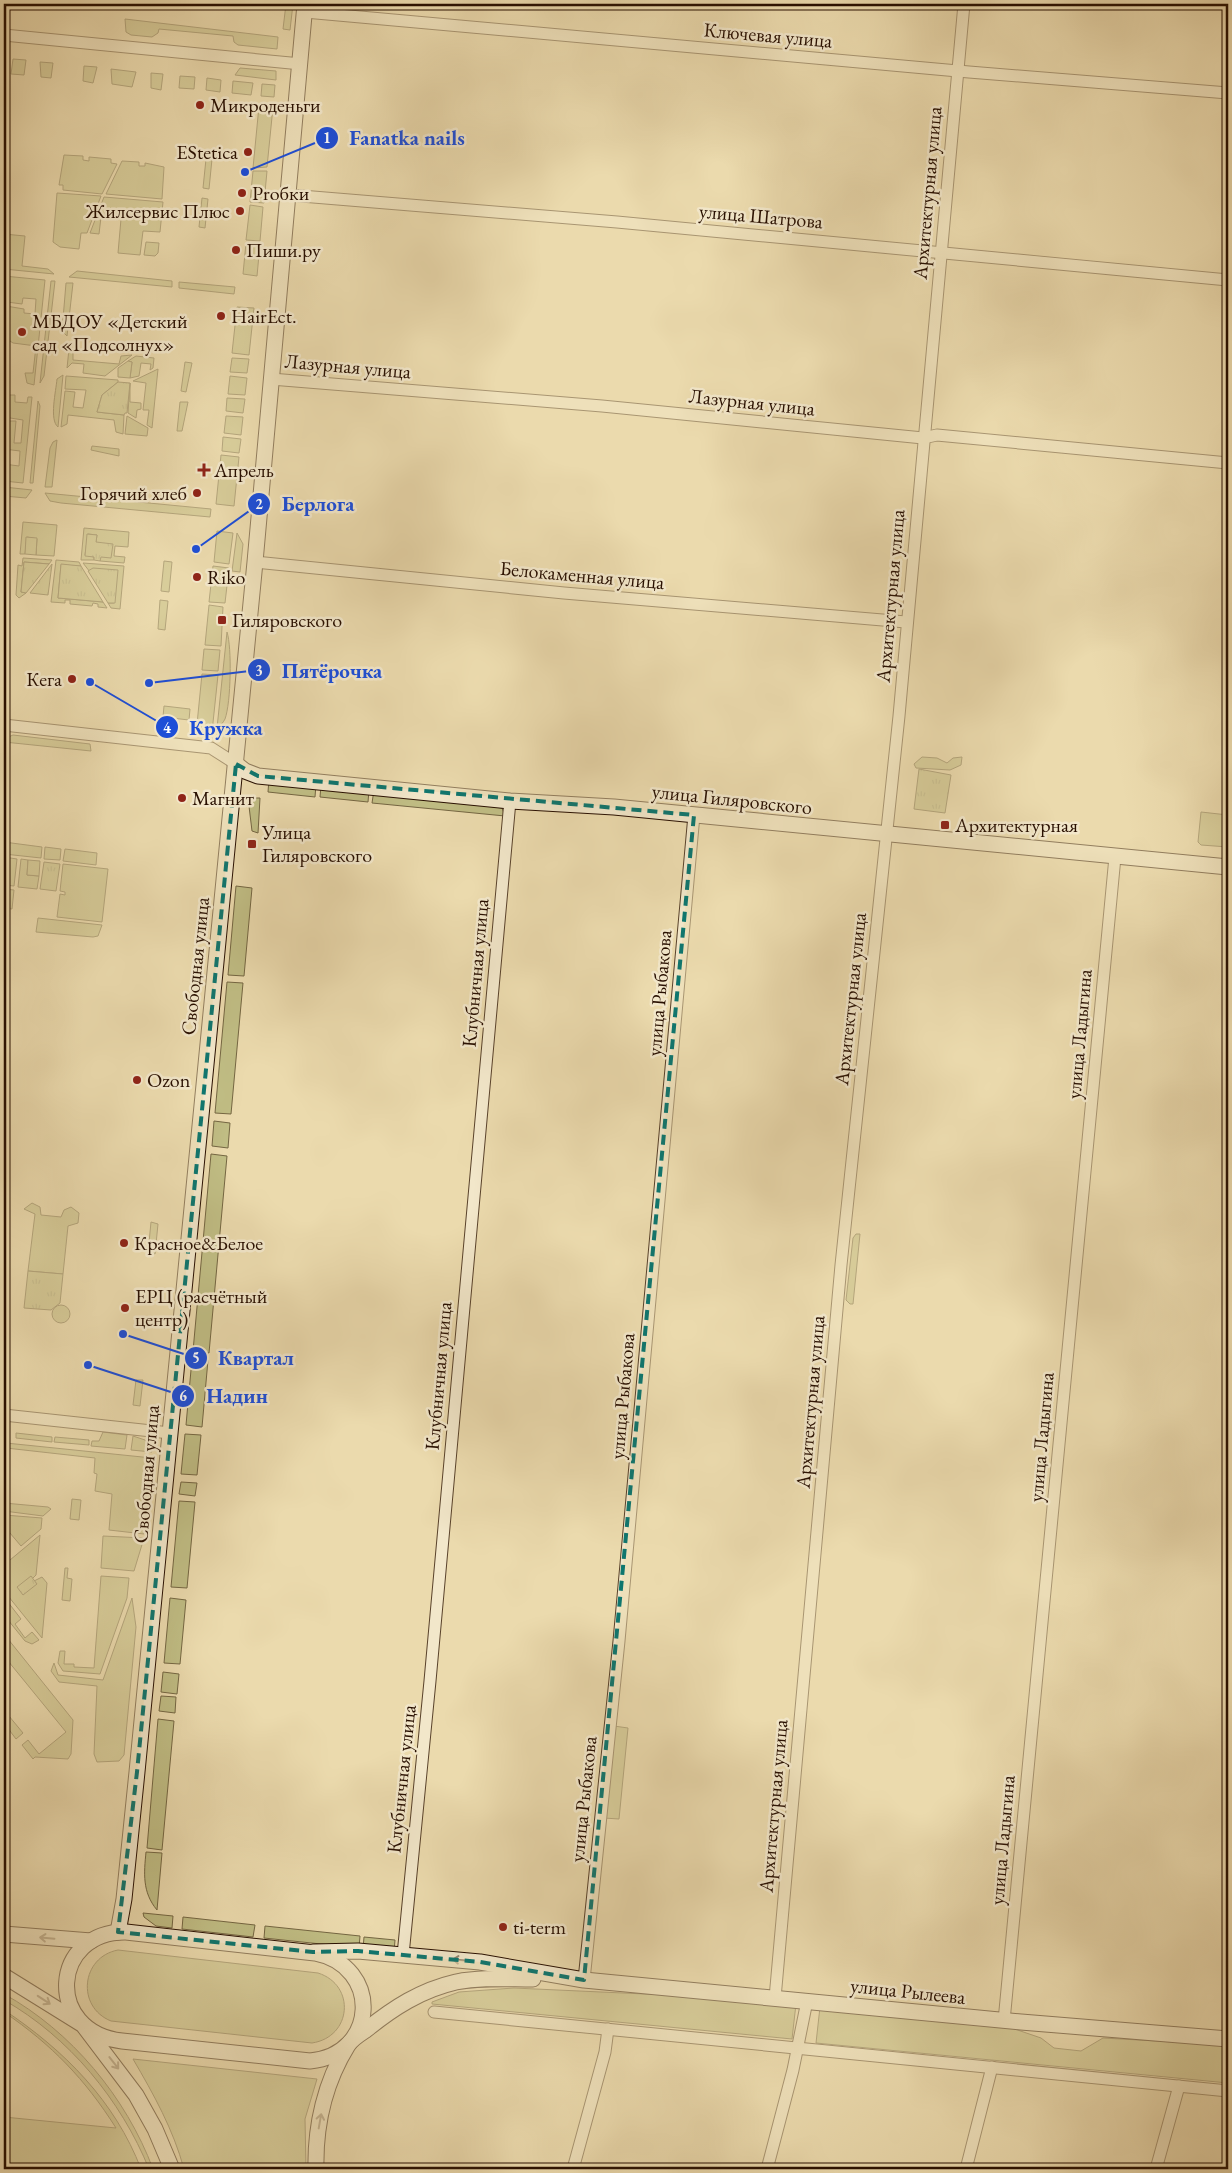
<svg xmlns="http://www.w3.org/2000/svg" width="1232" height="2173" font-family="'EB Garamond',serif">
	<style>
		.grass { fill: #c0bd84; stroke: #746642 }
		.park { fill: url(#park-tufts); stroke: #746642 }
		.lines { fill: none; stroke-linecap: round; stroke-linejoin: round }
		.street-casing { stroke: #59422b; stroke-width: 13 }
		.secondary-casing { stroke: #280f00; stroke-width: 17 }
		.street { stroke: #f2e7ca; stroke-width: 11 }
		.secondary { stroke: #f2e7ca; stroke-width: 15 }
		.oneway { stroke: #97866f }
		.marked { fill: none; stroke: #0f766e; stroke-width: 4; stroke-dasharray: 10 6; stroke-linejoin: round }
		.poi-dot { fill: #8f2418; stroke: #f2e7ca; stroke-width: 2 }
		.labels { text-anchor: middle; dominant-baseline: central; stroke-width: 5; stroke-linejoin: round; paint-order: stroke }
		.street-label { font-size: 20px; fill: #280f00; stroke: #f2e7ca }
		.poi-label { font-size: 20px; fill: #280f00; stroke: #f2e7ca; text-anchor: start }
		.leader { fill: none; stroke: #1d4ed8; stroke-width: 2 }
		.callout-dot { fill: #1d4ed8; stroke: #f2e7ca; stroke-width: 2 }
		.mark-label { font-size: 15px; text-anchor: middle; font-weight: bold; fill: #fff }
		.callout-label { font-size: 21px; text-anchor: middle; font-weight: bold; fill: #1d4ed8; stroke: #f2e7ca; stroke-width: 5; stroke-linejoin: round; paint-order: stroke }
	</style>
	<defs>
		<pattern id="park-tufts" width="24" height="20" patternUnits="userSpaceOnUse" patternTransform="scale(1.25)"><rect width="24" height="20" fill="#c0bd84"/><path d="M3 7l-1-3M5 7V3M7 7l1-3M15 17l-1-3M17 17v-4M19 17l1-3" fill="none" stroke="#a5a170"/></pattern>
	</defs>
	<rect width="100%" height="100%" fill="#ebdaad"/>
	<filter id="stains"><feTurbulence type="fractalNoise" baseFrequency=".004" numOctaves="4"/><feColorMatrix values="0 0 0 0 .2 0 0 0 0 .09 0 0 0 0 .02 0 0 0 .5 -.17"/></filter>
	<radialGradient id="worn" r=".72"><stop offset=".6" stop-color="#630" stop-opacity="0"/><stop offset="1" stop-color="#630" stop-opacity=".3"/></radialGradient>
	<!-- grass -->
	<g class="grass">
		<path d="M286,4H293L290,30L283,29Z"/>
		<path d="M125,19L278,37L277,49L238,45L234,42L233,36L159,29L158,33L152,37L131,35L126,32Z"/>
		<path d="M13,59L26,60L24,75L11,74Z"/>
		<path d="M40,62L53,63L51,78L41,77Z"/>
		<path d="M84,66L97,67L93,83L83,81Z"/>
		<path d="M240,68L276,71V80L235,75Z"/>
		<path d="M111,69L136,72L132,87L112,84Z"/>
		<path d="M151,73L163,74L161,90L151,88Z"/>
		<path d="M180,76L195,77L194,89L179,88Z"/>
		<path d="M207,78L221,80L220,92L206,90Z"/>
		<path d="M233,81L253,83L251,95L232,93Z"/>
		<path d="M262,84L275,85L274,97L261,96Z"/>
		<path d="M259,106L273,107L267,167L253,168Z"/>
		<path d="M64,155L83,156V160L89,161V157L111,159V163L117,164L102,194L63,190V185H59Z"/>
		<path d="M206,159H212L209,189L203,188Z"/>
		<path d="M122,161L139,162V166H145V163L164,167L162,199L106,194Z"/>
		<path d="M253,171H267L264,203L250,202Z"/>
		<path d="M57,193L101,196L87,233H81L79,249L60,247L53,242Z"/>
		<path d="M104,197L163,202L160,232L143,231L140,255L118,253L121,219L101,217L99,234L90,233Z"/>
		<path d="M202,198L208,199L205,228L199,227Z"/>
		<path d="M250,205L263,207L260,241L246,240Z"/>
		<path d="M4,234L25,236L22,266L48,269L54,274L4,269Z"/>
		<path d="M146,242L159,243L158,253L155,256L144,255Z"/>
		<path d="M246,243L260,244L257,276L243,274Z"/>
		<path d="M77,271L172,281V287L69,277Z"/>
		<path d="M4,276L45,280L34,385L27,383L25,373H33L36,346L13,343L4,337L6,306L24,309V313L35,314L36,299L23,298L22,304L7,302V300L4,299Z"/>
		<path d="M51,281H55L44,376L40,383Z"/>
		<path d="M179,282L235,287L234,294L179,288Z"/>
		<path d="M66,283H73L67,336L62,331Z"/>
		<path d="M237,307L254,308L249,355L232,353Z"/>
		<path d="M69,349L73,353V360L119,364L121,356L132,355L105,376L83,373L84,364L72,363L67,368Z"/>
		<path d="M136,356L154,358L153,368L150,370L151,364L141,363L139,376L130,378L132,362L128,361Z"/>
		<path d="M232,358L249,359L247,373L230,372Z"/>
		<path d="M185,362L192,363L186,392L181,391Z"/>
		<path d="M158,369L152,428L147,425L149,410H143L146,383L133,381Z"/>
		<path d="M63,375L58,427C49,420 56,391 57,379Z"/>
		<path d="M66,376L118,380V382L102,395L97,412L124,415L123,434L116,432L114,420L68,415L67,424L61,427L65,391L75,392L73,407L83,408L86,390L65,389Z"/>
		<path d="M230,376L247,378L245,395L228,394Z"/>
		<path d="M130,383V402L141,403V409L137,410L136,418L128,413Z"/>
		<path d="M4,395H15V402L27,403L28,397H32L23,483L4,481V453H5L4,464L19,466L20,451L4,449L6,421H16L14,443H21L23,420L4,417Z"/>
		<path d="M227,398L245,399L243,413L226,411Z"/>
		<path d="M38,401L40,406L33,483H30Z"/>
		<path d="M180,402H188L182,431H177Z"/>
		<path d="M127,416L148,428L147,436L125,434Z"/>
		<path d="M226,416L243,417L241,435L224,433Z"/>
		<path d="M223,437L241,439L239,453L222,451Z"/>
		<path d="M57,440L52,487H45L50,448L53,442Z"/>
		<path d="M92,446L119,449V456L91,450Z"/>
		<path d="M221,455L239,457L234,506L216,504Z"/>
		<path d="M4,487L32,490L26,498L4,496Z"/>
		<path d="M45,493L211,509L210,517L61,503L50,501Z"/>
		<path d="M23,522L57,525L54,556L36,555L37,539L27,537L25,554H20Z"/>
		<path d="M84,528L129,532L128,547L115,546L114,556L125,557L124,563L100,561L96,542L97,535L88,534L85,555L94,557V560H81Z"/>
		<path d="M217,531L233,533L229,564L214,562Z"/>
		<path d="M237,533L243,544L240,572L232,571Z"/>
		<path d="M23,558L52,560L49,564L24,562L21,592L26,593L19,598L16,595L18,565L22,566Z"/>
		<path d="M56,560L79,562L81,566L61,565L58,598L103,602L107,608L98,607V604L93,603L92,606L70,604V600H65V603L51,602Z"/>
		<path d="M164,561L172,562L169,592L161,591Z"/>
		<path d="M83,563L124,566L120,609L111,608L108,603H114Z"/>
		<path d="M213,566L229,568L225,603L209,602Z"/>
		<path d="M160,600L168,601L165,630L158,629Z"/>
		<path d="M209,605L223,607L221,646L205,645Z"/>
		<path d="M227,632C232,647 231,703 225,719C223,723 220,726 217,728Z"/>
		<path d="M204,649L220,650L218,671L202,670Z"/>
		<path d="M202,674L218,675L212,732L205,735L196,734Z"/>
		<path d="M164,706L190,709L189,720L163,717Z"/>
		<path d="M13,735L90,744L91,751L4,742L6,738Z"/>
		<path d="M922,757L937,758L947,763L953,758L962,757L961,765L950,770L916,768L914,764Z"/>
		<path d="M269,779L316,784L315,797L268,792Z"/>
		<path d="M321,785L369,790L368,802L320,797Z"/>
		<path d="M374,790L502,808L505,816L372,803Z"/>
		<path d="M248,798H260L258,833L252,831Z"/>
		<path d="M1201,812L1228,815V847L1201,845L1198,842Z"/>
		<path d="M4,842L42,847L41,858L4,854Z"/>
		<path d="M45,847L61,849L60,860L44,859Z"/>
		<path d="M65,849L97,853L96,865L63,861Z"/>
		<path d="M4,857L17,859L14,886L4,885Z"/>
		<path d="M21,859L28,860L27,875L39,876L37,889L18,887Z"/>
		<path d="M63,864L108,869L102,922L57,917L60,894L65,895V892L60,891Z"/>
		<path d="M236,886L252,888L244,976L228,975Z"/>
		<path d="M4,889L14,890L12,909L5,908L4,915Z"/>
		<path d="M38,918L102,925L98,936L93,937L36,932Z"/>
		<path d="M227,982L243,983L231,1114L215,1113Z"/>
		<path d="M214,1121L230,1123L228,1148L212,1146Z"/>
		<path d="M211,1154L227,1156L209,1353L193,1351Z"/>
		<path d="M32,1203L40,1207L41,1215L61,1217L64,1210L71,1207L79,1213L78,1223L68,1226L63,1274L28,1271L35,1214L24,1209Z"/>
		<path d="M151,1222L158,1224L155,1254L148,1253Z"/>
		<path d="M856,1234H860L853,1304H850L846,1300L853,1238Z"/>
		<circle cx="61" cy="1314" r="9"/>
		<path d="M192,1359L208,1360L202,1427L186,1425Z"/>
		<path d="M136,1380H143L140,1406L133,1405Z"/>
		<path d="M103,1432L127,1435L125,1449L91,1446L92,1441H99Z"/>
		<path d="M16,1433L52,1437V1442L16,1438Z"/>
		<path d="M185,1434L201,1435L197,1475L181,1474Z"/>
		<path d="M133,1436L145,1440L152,1452L131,1450Z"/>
		<path d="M55,1437L89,1440V1445L54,1442Z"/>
		<path d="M6,1443L152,1458L144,1534L109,1530L112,1494L95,1491L97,1474L94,1473L95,1458L6,1448Z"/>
		<path d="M181,1482L197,1483L195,1496L179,1494Z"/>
		<path d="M72,1499L81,1500L79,1520L70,1519Z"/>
		<path d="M179,1501L195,1502L187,1588L171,1587Z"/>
		<path d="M4,1503L48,1507L51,1509L43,1516L4,1511Z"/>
		<path d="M4,1515L42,1518L41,1529L21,1546L4,1526Z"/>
		<path d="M40,1535L36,1575L32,1579L30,1577L36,1584L34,1581L42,1577L47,1583L42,1638L4,1591V1565Z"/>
		<path d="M103,1536L144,1538L134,1571L101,1568Z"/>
		<path d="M65,1568H68L67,1578L72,1579L70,1601L62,1600Z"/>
		<path d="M101,1576L129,1578L127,1598L100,1674L63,1671L58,1663L60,1651H65L64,1664H74V1667L94,1668Z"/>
		<path d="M4,1597L21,1619L15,1624L25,1638L32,1632L39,1640L32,1644L25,1641L4,1615Z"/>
		<path d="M132,1598L136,1627L124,1755L119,1761L97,1762L94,1754L97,1686L59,1682L51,1671L54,1663L58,1675L103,1680Z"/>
		<path d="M170,1598L186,1600L180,1664L164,1663Z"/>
		<path d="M4,1634L73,1720L71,1754L68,1759L35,1757L33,1759L22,1745L28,1740L39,1754L66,1732L4,1656Z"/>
		<path d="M163,1672L179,1674L177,1694L161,1692Z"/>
		<path d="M161,1696L176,1697L175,1713L159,1711Z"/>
		<path d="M4,1710L23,1733L16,1739L4,1723Z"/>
		<path d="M158,1719L174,1721L162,1850L147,1848Z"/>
		<path d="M614,1726L628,1728L619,1819L604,1818Z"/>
		<path d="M146,1852L162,1853L157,1910C142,1892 144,1873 146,1852Z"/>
		<path d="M143,1913L173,1916L172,1928L156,1926L144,1917Z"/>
		<path d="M183,1917L255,1925L253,1937L182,1929Z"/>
		<path d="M265,1926L360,1936L359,1948L264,1938Z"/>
		<path d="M364,1937L395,1940L394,1952L363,1949Z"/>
		<path d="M118,1950L318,1973C356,1985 352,2037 312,2043L111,2021C76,2007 81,1957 118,1950Z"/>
		<path d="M514,1988L732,1998L796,2004L792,2039L432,2004V2002L459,1992Z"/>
		<path d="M4,1994C71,2031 126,2097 153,2169H149C121,2100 69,2037 4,2000Z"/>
		<path d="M820,2007L1000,2024L1041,2038L1054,2048L1081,2051L1103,2038L1228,2045V2083L816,2043Z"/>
		<path d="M4,2010C64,2050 115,2101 141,2169H4V2117L116,2128C85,2079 52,2045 4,2012Z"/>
		<path d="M133,2059L317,2079L305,2119L306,2169H184C173,2129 154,2095 133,2059Z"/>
	</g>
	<!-- park -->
	<g class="park">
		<path d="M128,361L132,362L130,378L118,377V368Z"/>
		<path d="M118,382L130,383L127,413H125L124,415L97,412L102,395Z"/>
		<path d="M87,534L97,535L96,542L113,544L111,558L101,557L100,561L94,560V557L85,556Z"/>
		<path d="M26,537L37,538L36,555L25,554Z"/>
		<path d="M24,562L49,564L26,593L21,592Z"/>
		<path d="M52,564L48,595L30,593Z"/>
		<path d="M61,564L81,566L103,602L58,598Z"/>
		<path d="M93,568L118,570L115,603H108L88,571Z"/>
		<path d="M919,769L951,775L945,813L914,809Z"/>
		<path d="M28,860L40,861L39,876L27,875Z"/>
		<path d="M44,862L60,864L56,891L40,889Z"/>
		<path d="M28,1271L63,1274L60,1303L51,1310L24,1308Z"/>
		<path d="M31,1576L37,1584L23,1595L17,1587Z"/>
	</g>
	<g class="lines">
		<!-- street casing -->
		<g class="street-casing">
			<g id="street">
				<path d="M305,12L969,72L1228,93"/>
				<path d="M4,35L301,64"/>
				<path d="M289,195L617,222L1228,280"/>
				<path d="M271,379L602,406L923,438L937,435L1228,463"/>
				<path d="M255,562L564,593L906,622"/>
				<path d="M4,725L211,748L236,764"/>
				<path d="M4,1415L170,1433"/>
				<path d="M403,1955L430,1681L510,801"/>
				<path d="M584,1980L619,1641L694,815"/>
				<path d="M775,1998L841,1265L899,716L964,4"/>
				<path d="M434,2012L1228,2091"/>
				<path d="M1004,2021L1115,857"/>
				<path d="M573,2169L605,2052L608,2029"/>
				<path d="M767,2169L793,2070L807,2001"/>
				<path d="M966,2169L992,2067"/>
				<path d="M1156,2169L1179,2086"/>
			</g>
		</g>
		<!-- secondary casing -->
		<g class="secondary-casing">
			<g id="secondary">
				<path d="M236,764L245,771L258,776L510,801L614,807L1228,867"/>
				<path d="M118,1932L124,1899L137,1772L255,562L305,4"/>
				<path d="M126,1932L315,1953C382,1966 378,2055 310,2061L122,2041C44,2032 51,1931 126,1932Z"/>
				<path d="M4,1934L91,1941"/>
				<path d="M313,1952L358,1951L480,1962L584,1980L1021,2022L1228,2039"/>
				<path d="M4,1976L83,2025L136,2095L155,2129L172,2169"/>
				<path d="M316,2169C315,2126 325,2082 348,2045C352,2039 360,2034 366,2030C393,2008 421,1990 456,1982C482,1977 507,1979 533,1979"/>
			</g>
		</g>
		<!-- street -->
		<use href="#street" class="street"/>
		<!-- secondary -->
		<use href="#secondary" class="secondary"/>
	</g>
	<!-- one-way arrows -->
	<defs><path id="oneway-shaft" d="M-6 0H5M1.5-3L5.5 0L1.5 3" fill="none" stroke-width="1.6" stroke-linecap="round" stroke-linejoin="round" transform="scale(1.25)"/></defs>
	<g class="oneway">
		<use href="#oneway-shaft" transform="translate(47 1938) rotate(-175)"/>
		<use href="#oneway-shaft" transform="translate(460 1960) rotate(-175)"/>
		<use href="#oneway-shaft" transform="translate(44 2000) rotate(33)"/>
		<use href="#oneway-shaft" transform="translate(114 2063) rotate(52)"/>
		<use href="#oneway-shaft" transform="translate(320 2121) rotate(-80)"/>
	</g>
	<!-- marked area -->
	<path d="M0 0H1232V2173H0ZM236,764L258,776L694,815L584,1980L480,1962L358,1951L313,1952L118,1932L137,1772Z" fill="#ebdaad" fill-opacity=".55" fill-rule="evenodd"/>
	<path class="marked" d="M236,764L258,776L694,815L584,1980L480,1962L358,1951L313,1952L118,1932L137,1772Z"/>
	<!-- markers -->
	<g class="poi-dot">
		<circle cx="200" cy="105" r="5"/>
		<circle cx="248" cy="152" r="5"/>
		<circle cx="242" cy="193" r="5"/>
		<circle cx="240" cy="211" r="5"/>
		<circle cx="236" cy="250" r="5"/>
		<circle cx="221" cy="316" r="5"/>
		<circle cx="22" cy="332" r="5"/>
		<path d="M201.5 462.5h5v5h5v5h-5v5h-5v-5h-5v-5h5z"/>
		<circle cx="197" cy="493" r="5"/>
		<circle cx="197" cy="577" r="5"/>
		<rect x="217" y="615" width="10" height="10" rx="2.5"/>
		<circle cx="72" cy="679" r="5"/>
		<circle cx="182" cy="798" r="5"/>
		<rect x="940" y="820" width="10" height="10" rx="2.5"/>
		<rect x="247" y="839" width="10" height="10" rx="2.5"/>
		<circle cx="137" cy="1080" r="5"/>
		<circle cx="124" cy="1243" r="5"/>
		<circle cx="125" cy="1308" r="5"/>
		<circle cx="503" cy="1927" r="5"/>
	</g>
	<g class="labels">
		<!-- street labels -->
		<g class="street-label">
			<text transform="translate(768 35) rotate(5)">Ключевая улица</text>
			<text transform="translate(927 193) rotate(-85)">Архитектурная улица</text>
			<text transform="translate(761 216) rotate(5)">улица Шатрова</text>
			<text transform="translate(348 366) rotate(5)">Лазурная улица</text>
			<text transform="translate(752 402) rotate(6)">Лазурная улица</text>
			<text transform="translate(582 575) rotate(5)">Белокаменная улица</text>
			<text transform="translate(890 596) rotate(-85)">Архитектурная улица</text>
			<text transform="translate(732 799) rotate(6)">улица Гиляровского</text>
			<text transform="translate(195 966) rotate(-84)">Свободная улица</text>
			<text transform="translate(475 973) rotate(-85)">Клубничная улица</text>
			<text transform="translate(659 993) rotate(-85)">улица Рыбакова</text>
			<text transform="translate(850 999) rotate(-84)">Архитектурная улица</text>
			<text transform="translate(1079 1034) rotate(-85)">улица Ладыгина</text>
			<text transform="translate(438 1376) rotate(-85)">Клубничная улица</text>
			<text transform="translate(622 1396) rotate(-85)">улица Рыбакова</text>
			<text transform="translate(810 1402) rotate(-85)">Архитектурная улица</text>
			<text transform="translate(1041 1437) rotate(-85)">улица Ладыгина</text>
			<text transform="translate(146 1474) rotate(-85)">Свободная улица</text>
			<text transform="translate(401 1779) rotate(-84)">Клубничная улица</text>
			<text transform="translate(583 1799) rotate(-84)">улица Рыбакова</text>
			<text transform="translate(773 1806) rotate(-85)">Архитектурная улица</text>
			<text transform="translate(1002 1840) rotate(-85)">улица Ладыгина</text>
			<text transform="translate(908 1991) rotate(6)">улица Рылеева</text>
		</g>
		<!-- poi labels -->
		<g class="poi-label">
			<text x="210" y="105">Микроденьги</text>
			<text x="238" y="152" text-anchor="end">EStetica</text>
			<text x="252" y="193">Proбки</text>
			<text x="230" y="211" text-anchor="end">Жилсервис Плюс</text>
			<text x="246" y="250">Пиши.ру</text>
			<text x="231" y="316">HairEct.</text>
			<text x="32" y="321">МБДОУ «Детский<tspan x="32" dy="23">сад «Подсолнух»</tspan></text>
			<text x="214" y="470">Апрель</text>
			<text x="187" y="493" text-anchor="end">Горячий хлеб</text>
			<text x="207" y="577">Riko</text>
			<text x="232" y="620">Гиляровского</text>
			<text x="62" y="679" text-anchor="end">Кега</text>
			<text x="192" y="798">Магнит</text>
			<text x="955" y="825">Архитектурная</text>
			<text x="262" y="832">Улица<tspan x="262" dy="23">Гиляровского</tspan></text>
			<text x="147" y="1080">Ozon</text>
			<text x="134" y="1243">Красное&amp;Белое</text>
			<text x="135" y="1296">ЕРЦ (расчётный<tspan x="135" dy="23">центр)</tspan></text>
			<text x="513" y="1927">ti-term</text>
		</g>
	</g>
	<!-- callouts -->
	<path class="leader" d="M245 172L327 138M196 549L259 504M149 683L259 670M90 682L167 727M123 1334L196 1358M88 1365L183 1396"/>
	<g class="callout-dot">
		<circle cx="245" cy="172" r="5"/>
		<circle cx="196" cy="549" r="5"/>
		<circle cx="149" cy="683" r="5"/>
		<circle cx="90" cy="682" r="5"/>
		<circle cx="123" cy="1334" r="5"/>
		<circle cx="88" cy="1365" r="5"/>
		<circle cx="327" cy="138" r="12"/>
		<circle cx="259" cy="504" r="12"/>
		<circle cx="259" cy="670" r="12"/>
		<circle cx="167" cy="727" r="12"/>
		<circle cx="196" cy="1358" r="12"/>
		<circle cx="183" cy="1396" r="12"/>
	</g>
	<g class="mark-label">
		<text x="327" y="143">1</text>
		<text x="259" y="509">2</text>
		<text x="259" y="676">3</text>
		<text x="167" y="733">4</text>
		<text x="196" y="1363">5</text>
		<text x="183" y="1401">6</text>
	</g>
	<g class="callout-label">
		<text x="407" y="145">Fanatka nails</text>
		<text x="318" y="511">Берлога</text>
		<text x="332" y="678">Пятёрочка</text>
		<text x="226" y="735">Кружка</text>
		<text x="256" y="1365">Квартал</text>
		<text x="237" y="1403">Надин</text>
	</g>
	<!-- margin -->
	<rect width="1232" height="2173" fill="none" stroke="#ebdaad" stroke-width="20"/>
	<rect x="5" y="5" width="1222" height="2163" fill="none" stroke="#280f00" stroke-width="2.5"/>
	<rect x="10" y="10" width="1212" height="2153" fill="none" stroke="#280f00"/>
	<rect width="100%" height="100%" filter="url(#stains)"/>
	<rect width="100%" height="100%" fill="url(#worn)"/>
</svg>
